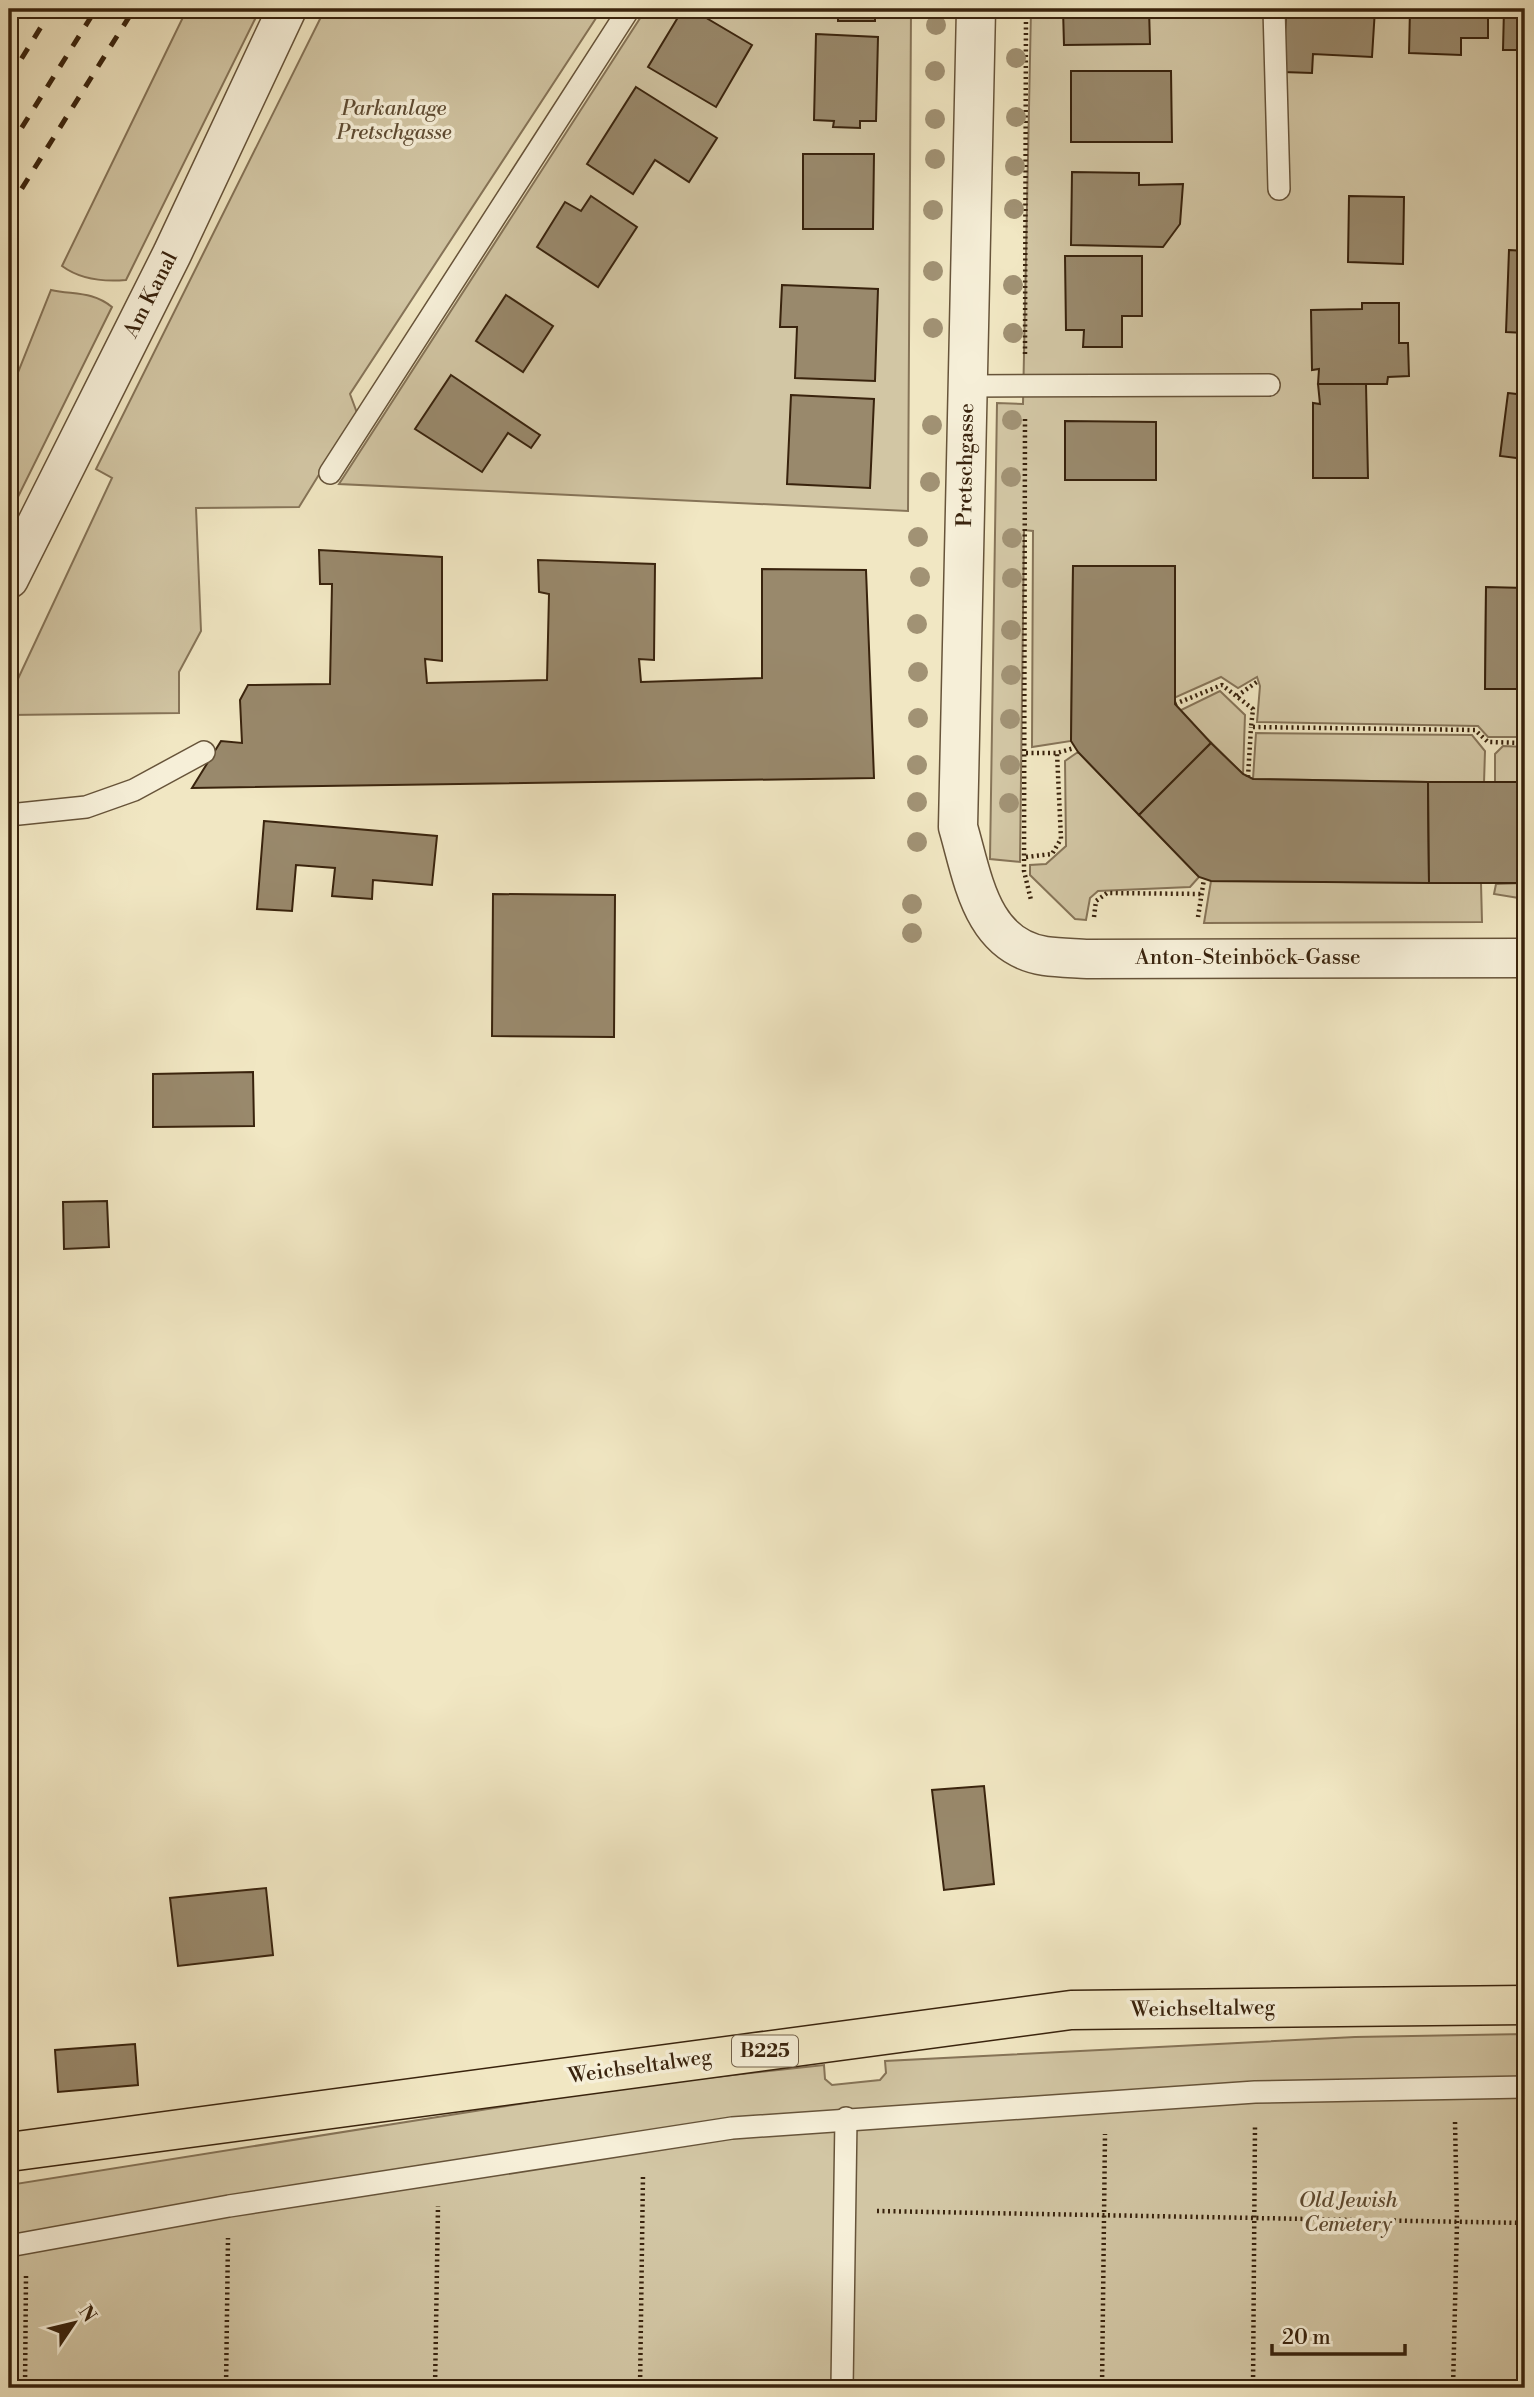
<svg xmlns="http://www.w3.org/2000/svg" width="1534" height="2397" font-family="'Libre Bodoni',serif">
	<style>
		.green { fill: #d2c6a4; stroke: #867458; stroke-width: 2 }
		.building { fill: #99896c; stroke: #39230d; stroke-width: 2 }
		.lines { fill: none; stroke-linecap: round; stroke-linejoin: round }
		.lane-casing { stroke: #67543a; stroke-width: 24 }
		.street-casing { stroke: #67543a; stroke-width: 41 }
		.primary-casing { stroke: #39230d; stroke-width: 41 }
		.path { stroke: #39230d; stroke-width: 4.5; stroke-dasharray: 2 3.5; stroke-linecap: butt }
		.lane { stroke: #f6efd8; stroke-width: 21 }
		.street { stroke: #f6efd8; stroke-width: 38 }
		.primary { stroke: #f1e7c3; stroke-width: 38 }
		.rail { stroke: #39230d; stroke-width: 5; stroke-dasharray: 12 12; stroke-linecap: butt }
		.tree { fill: #a19274 }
		.labels { text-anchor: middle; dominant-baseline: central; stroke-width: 7; stroke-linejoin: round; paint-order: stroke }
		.shield { fill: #f6efd8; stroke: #72604a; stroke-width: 2 }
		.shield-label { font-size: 19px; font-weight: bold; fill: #39230d }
		.park-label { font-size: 21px; font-style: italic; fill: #5f4c33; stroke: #f6efd8 }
		.street-label { font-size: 21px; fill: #39230d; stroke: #f6efd8 }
	</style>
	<rect width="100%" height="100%" fill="#f1e7c3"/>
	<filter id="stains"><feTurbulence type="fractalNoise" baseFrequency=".00286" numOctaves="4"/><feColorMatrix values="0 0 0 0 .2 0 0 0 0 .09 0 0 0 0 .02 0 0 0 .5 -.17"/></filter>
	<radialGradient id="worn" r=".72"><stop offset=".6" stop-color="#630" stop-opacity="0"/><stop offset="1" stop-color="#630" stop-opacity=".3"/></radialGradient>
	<!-- green -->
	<g class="green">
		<path d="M187,9H260L126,280C103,282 81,280 62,266Z"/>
		<path d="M325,9H602L350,394L357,413L299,507L196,508L201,631L179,672V713L9,715V698L112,478L96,469Z"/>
		<path d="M646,9H911L908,511L339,484Z"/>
		<path d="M1031,9H1525V588H1486L1485,688L1525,689V737H1488L1478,726L1257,722L1260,686L1257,677L1238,688L1221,677L1174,698L1175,566H1073L1071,741L1032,747L1033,531L1024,530L1020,862L990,859L997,403L1023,404Z"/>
		<path d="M51,290C74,295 92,291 112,307L9,515V395Z"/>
		<path d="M1220,691L1245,715L1243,774L1179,711Z"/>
		<path d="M1256,733L1472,735L1485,751L1484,783L1253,779Z"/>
		<path d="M1503,746L1525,747V782H1495V754Z"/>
		<path d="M1078,752L1199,877L1190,887L1098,891L1090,898L1086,920L1075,919L1030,875V865L1046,864L1066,846L1065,761Z"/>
		<path d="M1211,881L1481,883L1482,922L1204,923Z"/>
		<path d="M1525,883V899L1494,894L1496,884Z"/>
		<path d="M1525,2034V2388H9V2185L633,2086L824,2065L825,2079L832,2085L880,2080L886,2073L885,2061L1355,2037Z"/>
	</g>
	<!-- building -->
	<g class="building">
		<path d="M683,9H691L752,45L716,107L648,67Z"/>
		<rect x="838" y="9" width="37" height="12"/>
		<path d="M1063,9H1149L1150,44L1064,45Z"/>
		<path d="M1300,9H1375L1372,57L1313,54L1312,73L1283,72L1286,13H1299Z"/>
		<path d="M1410,9H1488V38H1461V55L1409,53Z"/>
		<path d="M1504,9H1525V50H1503Z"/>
		<path d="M816,34L878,37L876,121H860V128L833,127L834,121L814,120Z"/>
		<path d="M1071,71H1171L1172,142H1071Z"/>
		<path d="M636,87L717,138L689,182L655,160L633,194L587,164Z"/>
		<path d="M803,154H874L873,229H803Z"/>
		<path d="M1072,172L1139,173V185L1183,184L1180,224L1163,247L1071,245Z"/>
		<path d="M591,196L637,227L598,287L537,247L565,202L581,211Z"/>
		<path d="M1349,196L1404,197L1403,264L1348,262Z"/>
		<path d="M1509,250L1525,251V333L1506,332Z"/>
		<path d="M1065,256H1142V316H1122V347H1083L1084,330H1066Z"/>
		<path d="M782,285L878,289L875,381L795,378L797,327H780Z"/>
		<path d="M506,295L553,326L523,372L476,341Z"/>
		<path d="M1362,303H1399V343H1408L1409,376L1388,377L1387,384H1318L1319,369L1312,370L1311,310L1362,309Z"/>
		<path d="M451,375L540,435L531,448L508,433L482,472L415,429Z"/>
		<path d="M1318,384H1366L1368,478H1313V403L1320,404Z"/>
		<path d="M1508,393L1525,395V459L1500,456Z"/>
		<path d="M791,395L874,399L870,488L787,484Z"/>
		<path d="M1065,421L1156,422V480H1065Z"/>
		<path d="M319,550L442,557V661L425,659L427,683L547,680L549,594L539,592L538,560L655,564L654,660L639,659L641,682L762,678V569L866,570L874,778L192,788L221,741L242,743L240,700L248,685L330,684L332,584H320Z"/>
		<path d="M1073,566H1175V704L1211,743L1139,815L1078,752L1071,741Z"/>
		<path d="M1486,587L1525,588V689H1485Z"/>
		<path d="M1211,743L1243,774L1253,779L1428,782L1429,883L1211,881L1199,877L1139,815Z"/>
		<path d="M1428,782H1525V883H1429Z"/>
		<path d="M264,821L437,836L432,885L373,880L372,899L332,896L335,868L296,865L292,911L257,909Z"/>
		<path d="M493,894L615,895L614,1037L492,1036Z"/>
		<path d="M253,1072L254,1126L153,1127V1074Z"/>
		<path d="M107,1201L109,1247L64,1249L63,1202Z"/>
		<path d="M984,1786L994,1884L944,1890L932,1790Z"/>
		<path d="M266,1888L273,1955L178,1966L170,1898Z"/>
		<path d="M135,2044L138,2085L58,2092L55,2050Z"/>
	</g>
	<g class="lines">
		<!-- lane casing -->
		<g class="lane-casing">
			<g id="lane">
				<path d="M1274,9L1279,189"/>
				<path d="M967,386L1269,385"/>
				<path d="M330,473L629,9"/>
				<path d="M9,815L86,807L134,790L204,752"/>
				<path d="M9,2246L229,2206L732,2128L1255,2092L1525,2087"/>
				<path d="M842,2388L846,2118"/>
			</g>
		</g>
		<!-- street casing -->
		<g class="street-casing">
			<g id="street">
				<path d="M976,9L958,827C973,878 981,946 1045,956C1059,958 1074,958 1088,959L1525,958"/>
				<path d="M9,579L172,254L287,9"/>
			</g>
		</g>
		<!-- primary casing -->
		<g class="primary-casing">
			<path id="primary" d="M9,2152L1071,2010L1525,2005"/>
		</g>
		<!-- path -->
		<g class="path">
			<path d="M1025,354L1026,9"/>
			<path d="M1025,419L1024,871L1031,900"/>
			<path d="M1237,696L1258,681"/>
			<path d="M1175,704L1222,685L1253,709L1251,727L1475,730L1488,742L1525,743"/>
			<path d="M1026,753H1057L1074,748"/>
			<path d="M1248,777L1251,727"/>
			<path d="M1026,857L1052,854L1061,839L1057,753"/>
			<path d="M1094,917L1096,901L1107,893L1202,894"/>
			<path d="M1198,917L1204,879"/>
			<path d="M877,2211L1525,2223"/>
			<path d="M25,2388L26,2276"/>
			<path d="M226,2388L228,2238"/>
			<path d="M435,2388L438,2206"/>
			<path d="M640,2388L643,2174"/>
			<path d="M1102,2388L1105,2134"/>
			<path d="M1253,2388L1255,2125"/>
			<path d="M1453,2388L1457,2222L1455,2121"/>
		</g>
		<!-- lane -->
		<use href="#lane" class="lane"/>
		<!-- street -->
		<use href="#street" class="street"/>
		<!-- primary -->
		<use href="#primary" class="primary"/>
		<!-- rail -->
		<g class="rail">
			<path d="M9,79L52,9"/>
			<path d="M9,148L96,9"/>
			<path d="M9,209L134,9"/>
		</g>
	</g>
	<!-- trees -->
	<g class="tree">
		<circle cx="936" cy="25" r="10"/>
		<circle cx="1016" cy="58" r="10"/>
		<circle cx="935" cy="71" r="10"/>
		<circle cx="1016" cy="117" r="10"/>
		<circle cx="935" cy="119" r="10"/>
		<circle cx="935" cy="159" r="10"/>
		<circle cx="1015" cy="166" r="10"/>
		<circle cx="1014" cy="209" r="10"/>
		<circle cx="933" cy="210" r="10"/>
		<circle cx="933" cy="271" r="10"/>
		<circle cx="1013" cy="285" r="10"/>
		<circle cx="933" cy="328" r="10"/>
		<circle cx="1013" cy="333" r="10"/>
		<circle cx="1012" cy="420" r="10"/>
		<circle cx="932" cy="425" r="10"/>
		<circle cx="1011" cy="477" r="10"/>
		<circle cx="930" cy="482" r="10"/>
		<circle cx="918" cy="537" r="10"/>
		<circle cx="1012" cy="538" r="10"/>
		<circle cx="920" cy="577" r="10"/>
		<circle cx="1012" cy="578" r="10"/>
		<circle cx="917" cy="624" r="10"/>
		<circle cx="1011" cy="630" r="10"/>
		<circle cx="918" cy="672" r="10"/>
		<circle cx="1011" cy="675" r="10"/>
		<circle cx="918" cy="718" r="10"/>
		<circle cx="1010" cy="719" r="10"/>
		<circle cx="917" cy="765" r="10"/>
		<circle cx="1010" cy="765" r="10"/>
		<circle cx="917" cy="802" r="10"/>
		<circle cx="1009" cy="803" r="10"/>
		<circle cx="917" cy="842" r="10"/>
		<circle cx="912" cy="904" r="10"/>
		<circle cx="912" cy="933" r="10"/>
	</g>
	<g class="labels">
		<!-- shield labels -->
		<rect class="shield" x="732" y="2035.5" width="66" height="31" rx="5"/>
		<g class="shield-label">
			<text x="765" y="2051">B225</text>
		</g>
		<!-- park labels -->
		<g class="park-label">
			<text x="394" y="109">Parkanlage<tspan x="394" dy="24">Pretschgasse</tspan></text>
			<text x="1348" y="2201">Old Jewish<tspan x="1348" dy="24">Cemetery</tspan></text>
		</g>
		<!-- street labels -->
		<g class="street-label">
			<text transform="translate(151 295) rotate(-63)">Am Kanal</text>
			<text transform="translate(966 465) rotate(-89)">Pretschgasse</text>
			<text x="1248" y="958">Anton-Steinböck-Gasse</text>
			<text transform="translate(1203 2009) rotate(-1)">Weichseltalweg</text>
			<text transform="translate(640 2067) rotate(-8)">Weichseltalweg</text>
		</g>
	</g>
	<!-- margin -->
	<rect width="1534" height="2397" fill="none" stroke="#f1e7c3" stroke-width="35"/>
	<rect x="10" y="10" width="1513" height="2376" fill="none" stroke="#39230d" stroke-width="3.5"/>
	<rect x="18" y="18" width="1499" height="2362" fill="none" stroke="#39230d" stroke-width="2"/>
	<!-- north arrow -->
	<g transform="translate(74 2323) rotate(55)" stroke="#f6efd8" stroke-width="5" paint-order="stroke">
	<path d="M0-5L12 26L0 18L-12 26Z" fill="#39230d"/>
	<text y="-10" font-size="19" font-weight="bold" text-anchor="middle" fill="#39230d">N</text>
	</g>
	<!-- scale -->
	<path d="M1272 2344v10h133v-10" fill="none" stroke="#39230d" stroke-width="3.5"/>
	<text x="1282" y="2344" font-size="21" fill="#39230d" stroke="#f6efd8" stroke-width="5" paint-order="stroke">20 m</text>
	<rect width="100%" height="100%" filter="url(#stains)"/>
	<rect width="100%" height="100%" fill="url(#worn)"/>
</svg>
